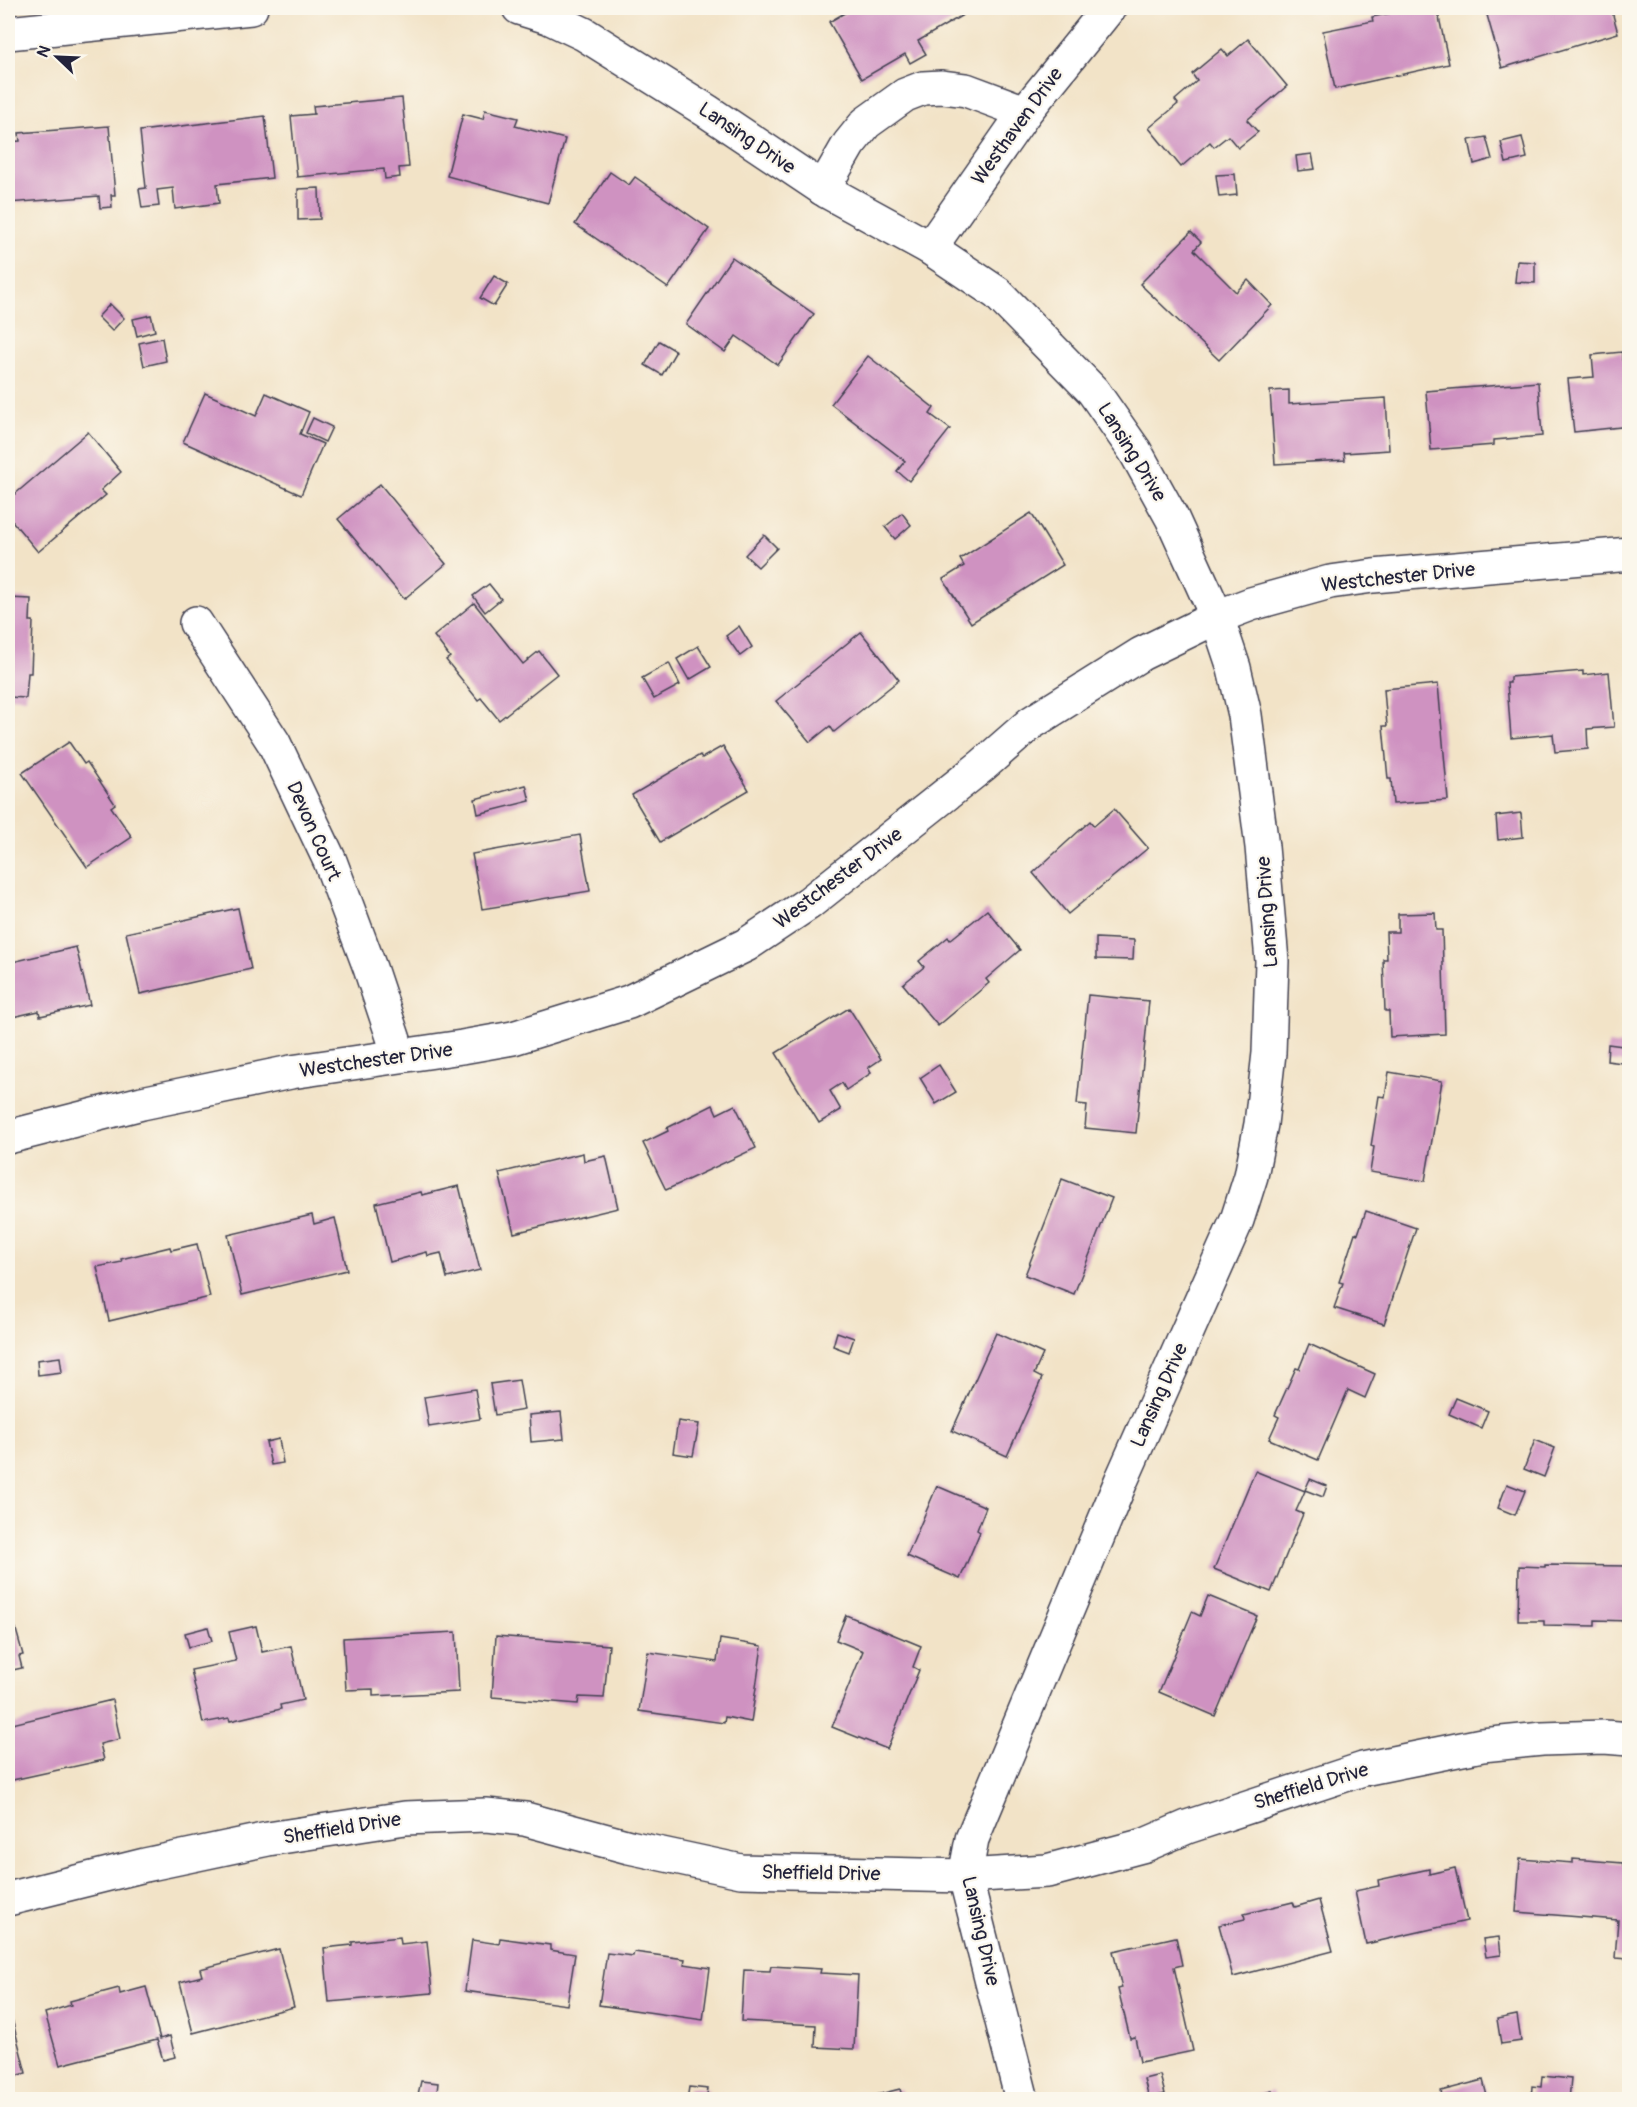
<svg xmlns="http://www.w3.org/2000/svg" width="1637" height="2107" font-family="Pangolin,sans-serif">
	<style>
		.building { fill: #cf92c1 }
		.lines { fill: none; stroke-linecap: round; stroke-linejoin: round }
		.street-casing { stroke: #413f50; stroke-width: 36 }
		.street { stroke: #fff; stroke-width: 33 }
		.labels { text-anchor: middle; dominant-baseline: central; stroke-width: 4.5; stroke-linejoin: round; paint-order: stroke }
		.street-label { font-size: 20px; fill: #22223b; stroke: #fbf7ec }
	</style>
	<rect width="100%" height="100%" fill="#fbf7ec"/>
	<filter id="ink" filterUnits="userSpaceOnUse"><feTurbulence type="fractalNoise" baseFrequency=".0167" numOctaves="2"/><feDisplacementMap in="SourceGraphic" scale="12" xChannelSelector="R" yChannelSelector="G"/><feConvolveMatrix kernelMatrix="1 2 1 2 8 2 1 2 1" color-interpolation-filters="sRGB"/></filter>
	<filter id="wash" filterUnits="userSpaceOnUse"><feTurbulence type="fractalNoise" baseFrequency=".008" numOctaves="4" result="noise"/><feDisplacementMap in="SourceGraphic" scale="24" xChannelSelector="R" yChannelSelector="G"/><feGaussianBlur stdDeviation="1.35" result="paint"/><feColorMatrix in="noise" values="0 0 0 0 0 0 0 0 0 0 0 0 0 0 0 0 0 1.4 0 .05"/><feComposite in="paint" operator="in"/></filter>
	<g filter="url(#wash)">
		<rect width="100%" height="100%" fill="#f2e3c7"/>
		<g id="blocks">
			<!-- building -->
			<g class="building">
				<path d="M853,8H965L968,12L918,41L926,54L910,63L905,54L862,79L829,22Z"/>
				<path d="M1416,8H1437L1449,64L1335,89L1323,31L1373,21L1372,17Z"/>
				<path d="M1512,8H1611L1618,33L1502,68L1487,15Z"/>
				<path d="M1248,39L1287,86L1247,120L1258,132L1238,148L1228,136L1214,147L1210,142L1181,167L1149,128L1178,104L1175,100L1197,81L1192,74L1222,49L1228,56Z"/>
				<path d="M402,98L409,167L399,168L400,177L385,179L384,169L297,177L291,116L314,114L313,106Z"/>
				<path d="M485,110L518,118L515,126L565,139L548,203L447,176L463,114L483,119Z"/>
				<path d="M265,116L272,178L217,184L219,203L175,209L173,188L157,190L159,206L142,208L139,189L146,188L140,131Z"/>
				<path d="M109,126L115,195H111L112,207L100,208L99,196L8,203V142L20,141L19,133Z"/>
				<path d="M1486,137L1492,159L1474,164L1469,140Z"/>
				<path d="M1522,137L1527,158L1506,163L1501,142Z"/>
				<path d="M1312,154L1315,169L1298,171L1296,156Z"/>
				<path d="M610,172L629,185L635,177L709,229L668,288L575,224Z"/>
				<path d="M1235,174L1237,195L1219,197L1216,175Z"/>
				<path d="M319,188L320,219L298,220V189Z"/>
				<path d="M1191,232L1201,242L1194,250L1236,292L1248,280L1272,305L1219,360L1140,284Z"/>
				<path d="M732,257L814,314L778,365L736,336L725,352L686,324Z"/>
				<path d="M1517,261L1535,262V283L1515,282Z"/>
				<path d="M494,276L508,284L494,306L480,298Z"/>
				<path d="M110,304L124,318L112,331L98,317Z"/>
				<path d="M151,315L155,331L137,336L133,319Z"/>
				<path d="M162,338L166,361L144,366L139,343Z"/>
				<path d="M659,341L676,351L662,375L645,365Z"/>
				<path d="M1622,352V360L1630,359V426L1574,432L1568,379L1594,377L1592,355Z"/>
				<path d="M868,356L934,408L930,414L950,429L909,481L897,471L905,461L831,404Z"/>
				<path d="M1538,382L1542,436L1494,440V445L1431,450L1426,391Z"/>
				<path d="M1289,390V404L1386,398L1389,450L1344,453L1345,460L1275,464L1270,391Z"/>
				<path d="M205,393L256,416L266,393L309,412L300,434L323,444L301,495L183,442Z"/>
				<path d="M313,418L332,427L325,442L306,433Z"/>
				<path d="M88,432L121,472L101,490L106,495L38,552L8,516V500Z"/>
				<path d="M380,484L446,564L404,599L338,519Z"/>
				<path d="M902,513L911,525L895,539L885,527Z"/>
				<path d="M1031,513L1063,565L971,623L943,579L964,566L960,559Z"/>
				<path d="M764,535L777,548L758,567L745,555Z"/>
				<path d="M489,584L501,599L485,612L473,596Z"/>
				<path d="M8,598L31,599L30,621H33L31,673H28L26,698L8,697Z"/>
				<path d="M474,603L523,664L539,651L557,674L499,720L481,698L478,700L446,660L450,657L434,636Z"/>
				<path d="M739,626L752,647L740,656L726,636Z"/>
				<path d="M861,632L899,680L834,732L830,726L810,742L776,701Z"/>
				<path d="M698,646L711,667L689,680L677,659Z"/>
				<path d="M669,663L680,685L654,699L642,678Z"/>
				<path d="M1583,671V675L1609,672L1614,727L1587,729L1588,749L1555,752L1553,734L1511,738L1507,683H1510V677Z"/>
				<path d="M1438,684L1448,800L1393,804L1391,779H1388L1383,726H1387L1384,689Z"/>
				<path d="M69,742L84,764L87,762L115,804L111,807L132,837L87,867L22,773Z"/>
				<path d="M723,746L749,790L660,842L632,795L700,755L702,758Z"/>
				<path d="M526,785L530,801L478,814L475,799Z"/>
				<path d="M1114,809L1148,848L1068,914L1033,873L1090,821L1094,826Z"/>
				<path d="M1521,813L1523,837L1498,840L1496,816Z"/>
				<path d="M580,835L590,891L482,909L472,854Z"/>
				<path d="M238,908L251,969L140,994L126,933Z"/>
				<path d="M987,910L1020,950L986,979L989,983L938,1026L903,984L924,967L919,961L948,937L950,940Z"/>
				<path d="M1435,913L1436,930H1442L1445,1034L1390,1037L1389,1011H1385L1383,959H1387L1386,932H1398V914Z"/>
				<path d="M1096,938L1134,940L1133,960L1096,959Z"/>
				<path d="M76,947L90,1005L40,1016L39,1011L8,1018V963Z"/>
				<path d="M1088,995L1149,1001L1136,1133L1085,1128L1087,1105L1077,1104Z"/>
				<path d="M849,1008L881,1059L868,1068L871,1073L846,1090L842,1083L830,1091L841,1110L819,1123L776,1053Z"/>
				<path d="M1608,1044L1630,1047V1064L1607,1061Z"/>
				<path d="M939,1065L956,1092L936,1104L920,1078Z"/>
				<path d="M1389,1072L1442,1081L1425,1181L1370,1172L1374,1147L1371,1146L1379,1096L1385,1097Z"/>
				<path d="M713,1105L717,1114L735,1105L756,1148L666,1190L643,1143L668,1131L667,1128Z"/>
				<path d="M583,1153L584,1161L606,1156L618,1208L514,1233L499,1173Z"/>
				<path d="M1062,1179L1112,1198L1074,1294L1025,1275Z"/>
				<path d="M459,1186L480,1270L447,1278L441,1253L428,1256L427,1252L390,1262L376,1203L421,1192L422,1195Z"/>
				<path d="M1366,1211L1416,1228L1384,1324L1334,1308L1343,1283L1339,1282L1355,1233L1358,1234Z"/>
				<path d="M312,1215L314,1224L335,1218L347,1270L242,1295L228,1235Z"/>
				<path d="M197,1244L210,1297L109,1321L97,1267L122,1262L121,1259L170,1247L171,1250Z"/>
				<path d="M837,1332L854,1338L849,1352L833,1346Z"/>
				<path d="M996,1333L1043,1354L1034,1374L1042,1378L1007,1456L952,1431Z"/>
				<path d="M1309,1344L1375,1374L1365,1398L1348,1390L1318,1460L1269,1439L1279,1417L1275,1415L1296,1368L1299,1369Z"/>
				<path d="M60,1357L62,1372L38,1375L37,1360Z"/>
				<path d="M519,1380L524,1410L495,1415L490,1384Z"/>
				<path d="M475,1389L480,1419L429,1427L424,1397Z"/>
				<path d="M1456,1398L1488,1411L1481,1428L1449,1414Z"/>
				<path d="M561,1412L564,1439L531,1442L529,1415Z"/>
				<path d="M678,1421L699,1424L693,1456L673,1453Z"/>
				<path d="M279,1439L283,1463L271,1465L266,1442Z"/>
				<path d="M1535,1440L1555,1448L1544,1477L1524,1469Z"/>
				<path d="M1255,1471L1305,1491L1296,1511L1303,1514L1271,1592L1214,1569Z"/>
				<path d="M1310,1479L1327,1486L1323,1497L1305,1490Z"/>
				<path d="M1507,1484L1525,1491L1515,1515L1498,1508Z"/>
				<path d="M937,1486L986,1507L977,1530L980,1532L960,1579L907,1556Z"/>
				<path d="M1545,1565L1630,1566V1621L1595,1620V1626L1544,1625V1621H1518L1519,1566L1545,1567Z"/>
				<path d="M1208,1596L1257,1616L1215,1716L1159,1692L1192,1612L1200,1616Z"/>
				<path d="M846,1615L921,1646L913,1667L919,1670L887,1749L832,1727L863,1651L836,1640Z"/>
				<path d="M8,1622L10,1627L15,1626L23,1655L19,1656L22,1668L8,1671Z"/>
				<path d="M256,1626L262,1652L291,1646L303,1700L280,1705L281,1709L230,1721L229,1718L203,1723L191,1670L236,1661L229,1632Z"/>
				<path d="M208,1627L212,1641L189,1647L185,1633Z"/>
				<path d="M456,1632L459,1692L373,1696V1689L346,1690L343,1638Z"/>
				<path d="M496,1636L609,1645L604,1698L579,1697L578,1704L492,1697Z"/>
				<path d="M720,1639L762,1646L751,1722L725,1717L724,1723L639,1711L648,1652L717,1662Z"/>
				<path d="M112,1700L120,1739L100,1744L104,1760L8,1781V1725Z"/>
				<path d="M1520,1859L1573,1863V1859L1623,1863V1866L1630,1867V1959L1615,1958L1618,1920L1516,1912Z"/>
				<path d="M1455,1868L1467,1921L1366,1944L1355,1891L1379,1886L1378,1880L1429,1869V1874Z"/>
				<path d="M1319,1900L1333,1951L1233,1977L1219,1925L1245,1919L1244,1914L1293,1902L1295,1907Z"/>
				<path d="M400,1937L401,1944L427,1941L432,1993L329,2002L324,1948L352,1945V1942Z"/>
				<path d="M1176,1937L1182,1965L1174,1967L1193,2051L1140,2062L1135,2037L1130,2038L1118,1989L1122,1988L1113,1951Z"/>
				<path d="M1499,1937L1501,1955L1486,1957L1483,1939Z"/>
				<path d="M500,1938L550,1945V1950L575,1954L567,2005L465,1991L472,1940L499,1944Z"/>
				<path d="M279,1949L294,2007L193,2033L180,1982L202,1976L200,1969Z"/>
				<path d="M634,1952L685,1959L684,1964L710,1968L703,2020L599,2005L607,1953L633,1956Z"/>
				<path d="M771,1966L821,1969L820,1973L858,1975L854,2049L815,2047L816,2025L741,2021L744,1970L770,1971Z"/>
				<path d="M146,1987L160,2039L170,2036L175,2057L163,2060L157,2040L60,2065L45,2013L71,2005L70,2001L119,1988L120,1994Z"/>
				<path d="M11,2015L26,2073L8,2078V2016Z"/>
				<path d="M1517,2015L1521,2041L1501,2044L1497,2019Z"/>
				<path d="M1160,2075L1165,2094L1149,2098L1144,2079Z"/>
				<path d="M1542,2076L1571,2079L1569,2100H1531L1532,2086L1541,2087Z"/>
				<path d="M1483,2080L1488,2100H1443L1441,2091Z"/>
				<path d="M421,2081L438,2083L436,2100L417,2099Z"/>
				<path d="M689,2087L708,2089L706,2100H687Z"/>
				<path d="M900,2089L903,2100H860V2099Z"/>
				<path d="M1272,2091L1274,2100H1254L1253,2096Z"/>
			</g>
		</g>
	</g>
	<g filter="url(#ink)">
		<use href="#blocks" fill-opacity="0" stroke="#413f50" stroke-width="1.5"/>
		<g class="lines">
			<!-- street casing -->
			<g class="street-casing">
				<g id="street">
					<path d="M519,8L548,17L584,34L707,111L828,192L930,248L997,293L1093,391L1135,451L1172,518L1217,617L1234,668L1245,715L1262,847L1272,961L1269,1053L1261,1124L1251,1176L1237,1220L1121,1481L972,1839L965,1876L1022,2100"/>
					<path d="M8,33L251,8"/>
					<path d="M823,189L849,144L866,123L905,95L923,88L942,87L966,90L1025,112"/>
					<path d="M930,248L1025,112L1109,8"/>
					<path d="M196,623L274,743L330,861L370,968L399,1055"/>
					<path d="M8,1137L142,1103L291,1072L462,1047L513,1038L629,1002L746,945L809,903L983,765L1031,723L1141,654L1217,617L1251,604L1330,582L1373,576L1630,554"/>
					<path d="M8,1899L145,1865L268,1839L405,1818L486,1815L525,1819L629,1847L741,1871L965,1876L1047,1871L1145,1845L1187,1827L1363,1769L1482,1745L1542,1739L1604,1737L1630,1739"/>
				</g>
			</g>
			<!-- street -->
			<use href="#street" class="street"/>
		</g>
	</g>
	<g class="labels">
		<!-- street labels -->
		<g class="street-label">
			<text transform="translate(1017 126) rotate(-54)">Westhaven Drive</text>
			<text transform="translate(747 138) rotate(34)">Lansing Drive</text>
			<text transform="translate(1132 452) rotate(58)">Lansing Drive</text>
			<text transform="translate(1398 577) rotate(-6)">Westchester Drive</text>
			<text transform="translate(314 831) rotate(66)">Devon Court</text>
			<text transform="translate(838 878) rotate(-37)">Westchester Drive</text>
			<text transform="translate(1267 912) rotate(-94)">Lansing Drive</text>
			<text transform="translate(376 1060) rotate(-8)">Westchester Drive</text>
			<text transform="translate(1159 1395) rotate(-66)">Lansing Drive</text>
			<text transform="translate(1311 1786) rotate(-17)">Sheffield Drive</text>
			<text transform="translate(342 1828) rotate(-9)">Sheffield Drive</text>
			<text transform="translate(821 1873) rotate(1)">Sheffield Drive</text>
			<text transform="translate(981 1931) rotate(77)">Lansing Drive</text>
		</g>
	</g>
	<!-- margin -->
	<rect width="1637" height="2107" fill="none" stroke="#fbf7ec" stroke-width="30"/>
	<!-- north arrow -->
	<g transform="translate(57 57) rotate(293)" stroke="#fbf7ec" stroke-width="4.5" paint-order="stroke">
	<path d="M0-4.5L10 22L0 15L-10 22Z" fill="#22223b"/>
	<text y="-9" font-size="16" font-weight="bold" text-anchor="middle" fill="#22223b">N</text>
	</g>
</svg>
